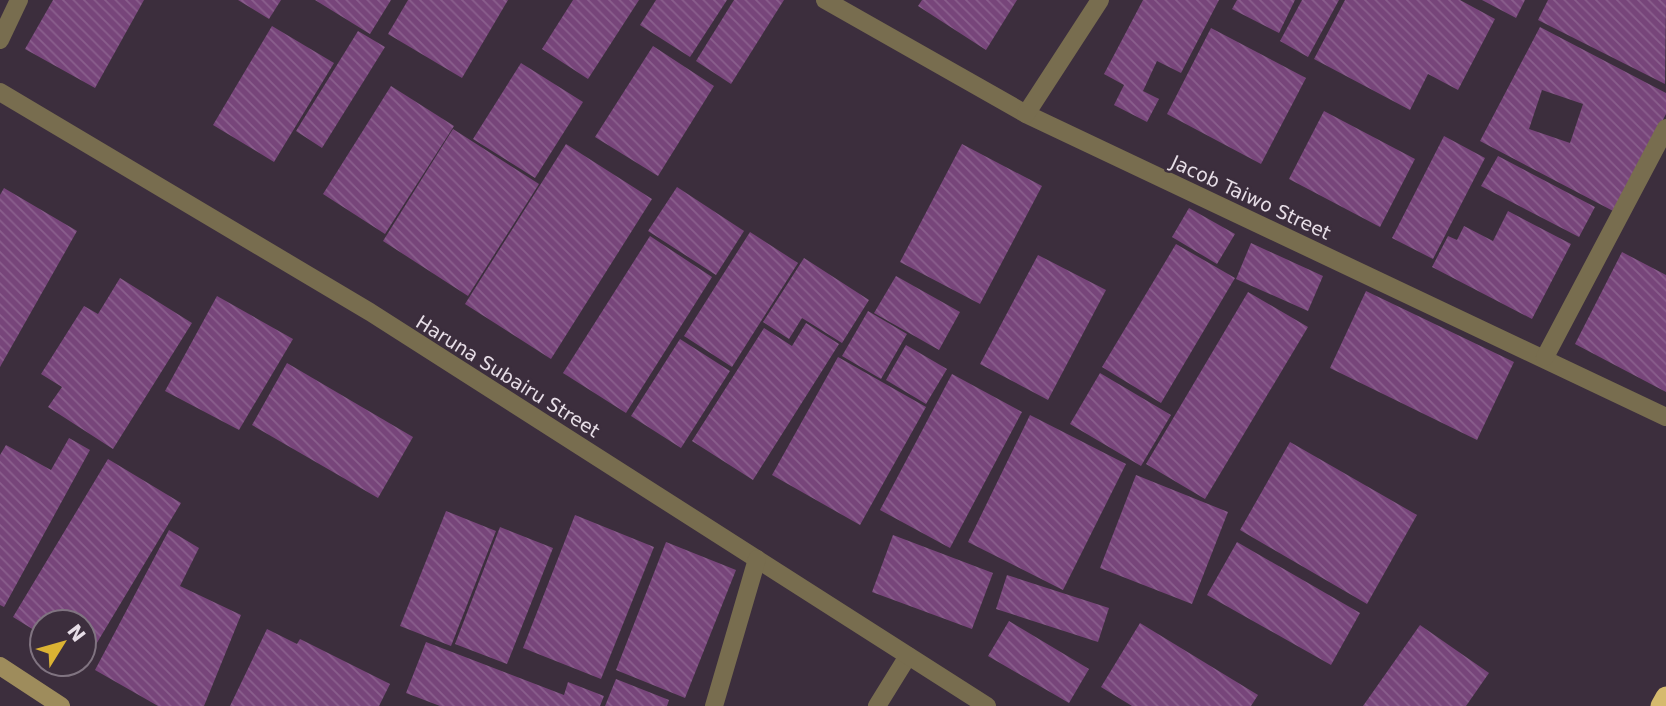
<svg xmlns="http://www.w3.org/2000/svg" width="1666" height="706" font-family="'DejaVu Sans',sans-serif">
	<style>
		.building { fill: url(#building-back-hatch); fill-rule: evenodd }
		.lines { fill: none; stroke-linecap: round; stroke-linejoin: round }
		.lane { stroke: #786d4f; stroke-width: 18 }
		.street { stroke: #786d4f; stroke-width: 18 }
		.secondary { stroke: #9e8c5c; stroke-width: 18 }
		.highway { stroke: #d5ba6e; stroke-width: 21 }
		.labels { text-anchor: middle; dominant-baseline: central; stroke-width: 5; stroke-linejoin: round; paint-order: stroke }
		.street-label { font-size: 19px; fill: #e7dee7; stroke: #3c2e3d }
	</style>
	<defs>
		<pattern id="building-back-hatch" width="6" height="6" patternUnits="userSpaceOnUse" patternTransform="scale(1.75)"><rect width="6" height="6" fill="#77457a"/><path d="M-1 5l2 2M0 0l6 6M5-1l2 2" fill="none" stroke="#8a5f8d"/></pattern>
	</defs>
	<rect width="100%" height="100%" fill="#3c2e3d"/>
	<!-- building -->
	<g class="building">
		<path d="M53,0H144L95,88L25,49Z"/>
		<path d="M238,0H281L269,19Z"/>
		<path d="M315,0H391L370,34Z"/>
		<path d="M408,0H508L462,78L388,34Z"/>
		<path d="M573,0H639L588,79L542,49Z"/>
		<path d="M656,0H727L690,57L640,25Z"/>
		<path d="M734,0H784L731,84L696,61Z"/>
		<path d="M922,0H1017L986,50L918,6Z"/>
		<path d="M1143,0H1219L1181,73L1157,61L1143,91L1159,99L1147,122L1114,105L1124,85L1104,74Z"/>
		<path d="M1237,0H1295L1279,33L1232,9Z"/>
		<path d="M1302,0H1339L1308,57L1280,41Z"/>
		<path d="M1345,0H1460L1495,19L1458,90L1428,74L1410,110L1314,59Z"/>
		<path d="M1482,0H1525L1516,18Z"/>
		<path d="M1548,0H1666L1665,84L1538,20Z"/>
		<path d="M272,26L334,63L274,162L213,125Z"/>
		<path d="M1540,27L1666,93V114L1615,212L1480,141ZM1542,90L1583,104L1570,143L1529,129Z"/>
		<path d="M1211,28L1306,78L1261,164L1167,114Z"/>
		<path d="M358,31L385,47L322,148L296,131Z"/>
		<path d="M653,46L714,86L658,176L595,137Z"/>
		<path d="M521,63L583,102L535,178L473,139Z"/>
		<path d="M391,86L454,126L385,234L323,194Z"/>
		<path d="M1324,111L1415,159L1380,227L1289,179Z"/>
		<path d="M453,129L539,184L468,296L383,241Z"/>
		<path d="M1444,136L1485,158L1433,259L1392,238Z"/>
		<path d="M566,144L652,199L551,359L465,304Z"/>
		<path d="M962,144L1042,186L980,304L900,262Z"/>
		<path d="M1498,156L1595,207L1579,237L1481,186Z"/>
		<path d="M677,187L744,231L716,275L648,231Z"/>
		<path d="M4,188L77,231L0,367V195Z"/>
		<path d="M1189,208L1235,234L1217,264L1172,237Z"/>
		<path d="M1508,211L1571,244L1532,319L1432,267L1448,236L1457,240L1464,226L1493,241Z"/>
		<path d="M750,232L798,263L732,367L684,336Z"/>
		<path d="M650,236L712,277L626,413L563,373Z"/>
		<path d="M1251,243L1323,276L1308,311L1236,279Z"/>
		<path d="M1176,244L1235,278L1161,403L1102,367Z"/>
		<path d="M1622,252L1666,275V392L1575,344Z"/>
		<path d="M1038,255L1106,290L1048,400L980,364Z"/>
		<path d="M804,258L869,300L842,343L802,318L789,339L763,322Z"/>
		<path d="M896,276L960,312L939,350L874,313Z"/>
		<path d="M120,278L192,323L113,449L48,407L62,387L41,374L84,306L98,314Z"/>
		<path d="M1366,291L1514,362L1477,440L1330,368Z"/>
		<path d="M1248,292L1308,327L1205,499L1146,464Z"/>
		<path d="M217,296L293,339L239,430L165,391Z"/>
		<path d="M868,311L907,334L881,379L842,356Z"/>
		<path d="M806,323L839,344L753,480L692,441L764,328L792,346Z"/>
		<path d="M680,339L730,371L681,448L631,416Z"/>
		<path d="M906,345L947,369L926,404L886,380Z"/>
		<path d="M838,357L926,407L860,525L772,475Z"/>
		<path d="M287,363L413,437L378,498L252,425Z"/>
		<path d="M1100,373L1171,415L1141,466L1070,424Z"/>
		<path d="M952,374L1022,412L950,548L880,510Z"/>
		<path d="M1030,415L1126,464L1063,590L968,542Z"/>
		<path d="M69,438L90,450L4,607L0,605V455L6,445L51,470Z"/>
		<path d="M1290,442L1417,515L1367,604L1240,530Z"/>
		<path d="M108,459L181,503L86,661L84,622H42V635L13,617Z"/>
		<path d="M1136,475L1228,512L1192,604L1100,568Z"/>
		<path d="M446,511L496,531L451,646L400,626Z"/>
		<path d="M575,515L654,547L601,679L523,648Z"/>
		<path d="M500,527L553,548L507,664L455,644Z"/>
		<path d="M169,530L199,548L180,586L241,615L204,706H158L95,670Z"/>
		<path d="M893,535L993,573L972,629L872,592Z"/>
		<path d="M666,542L736,570L685,698L616,670Z"/>
		<path d="M1237,542L1360,613L1331,665L1207,595Z"/>
		<path d="M1007,575L1109,608L1098,642L996,609Z"/>
		<path d="M1009,621L1089,669L1069,703L988,656Z"/>
		<path d="M1140,623L1258,695L1251,706H1132L1101,687Z"/>
		<path d="M1420,625L1489,673L1466,706H1363Z"/>
		<path d="M267,629L297,644L300,639L390,684L379,706H230Z"/>
		<path d="M426,642L564,695L568,682L604,696L600,706H440L406,693Z"/>
		<path d="M616,679L669,700L667,706H605Z"/>
	</g>
	<g class="lines">
		<!-- lane -->
		<path class="lane" d="M877,706L908,656"/>
		<!-- street -->
		<g class="street">
			<path d="M825,0L1026,114L1666,417"/>
			<path d="M0,40L19,0"/>
			<path d="M0,92L370,312L987,706"/>
			<path d="M1026,114L1100,0"/>
			<path d="M1545,357L1666,128"/>
			<path d="M714,706L757,559"/>
		</g>
		<!-- secondary -->
		<path class="secondary" d="M0,666L61,706"/>
		<!-- highway -->
		<path class="highway" d="M1661,706L1666,697"/>
	</g>
	<g class="labels">
		<!-- street labels -->
		<g class="street-label">
			<text transform="translate(1251 197) rotate(25)">Jacob Taiwo Street</text>
			<text transform="translate(508 376) rotate(32)">Haruna Subairu Street</text>
		</g>
	</g>
	<!-- north arrow -->
	<g transform="translate(63 643) rotate(53)"><circle r="33" fill="#3c2e3d" stroke="#807481" stroke-width="2"/>
	<path d="M0-5L12 26L0 18L-12 26Z" fill="#dbb333"/>
	<text y="-10" font-size="19" font-weight="bold" text-anchor="middle" fill="#e7dee7">N</text>
	</g>
</svg>
